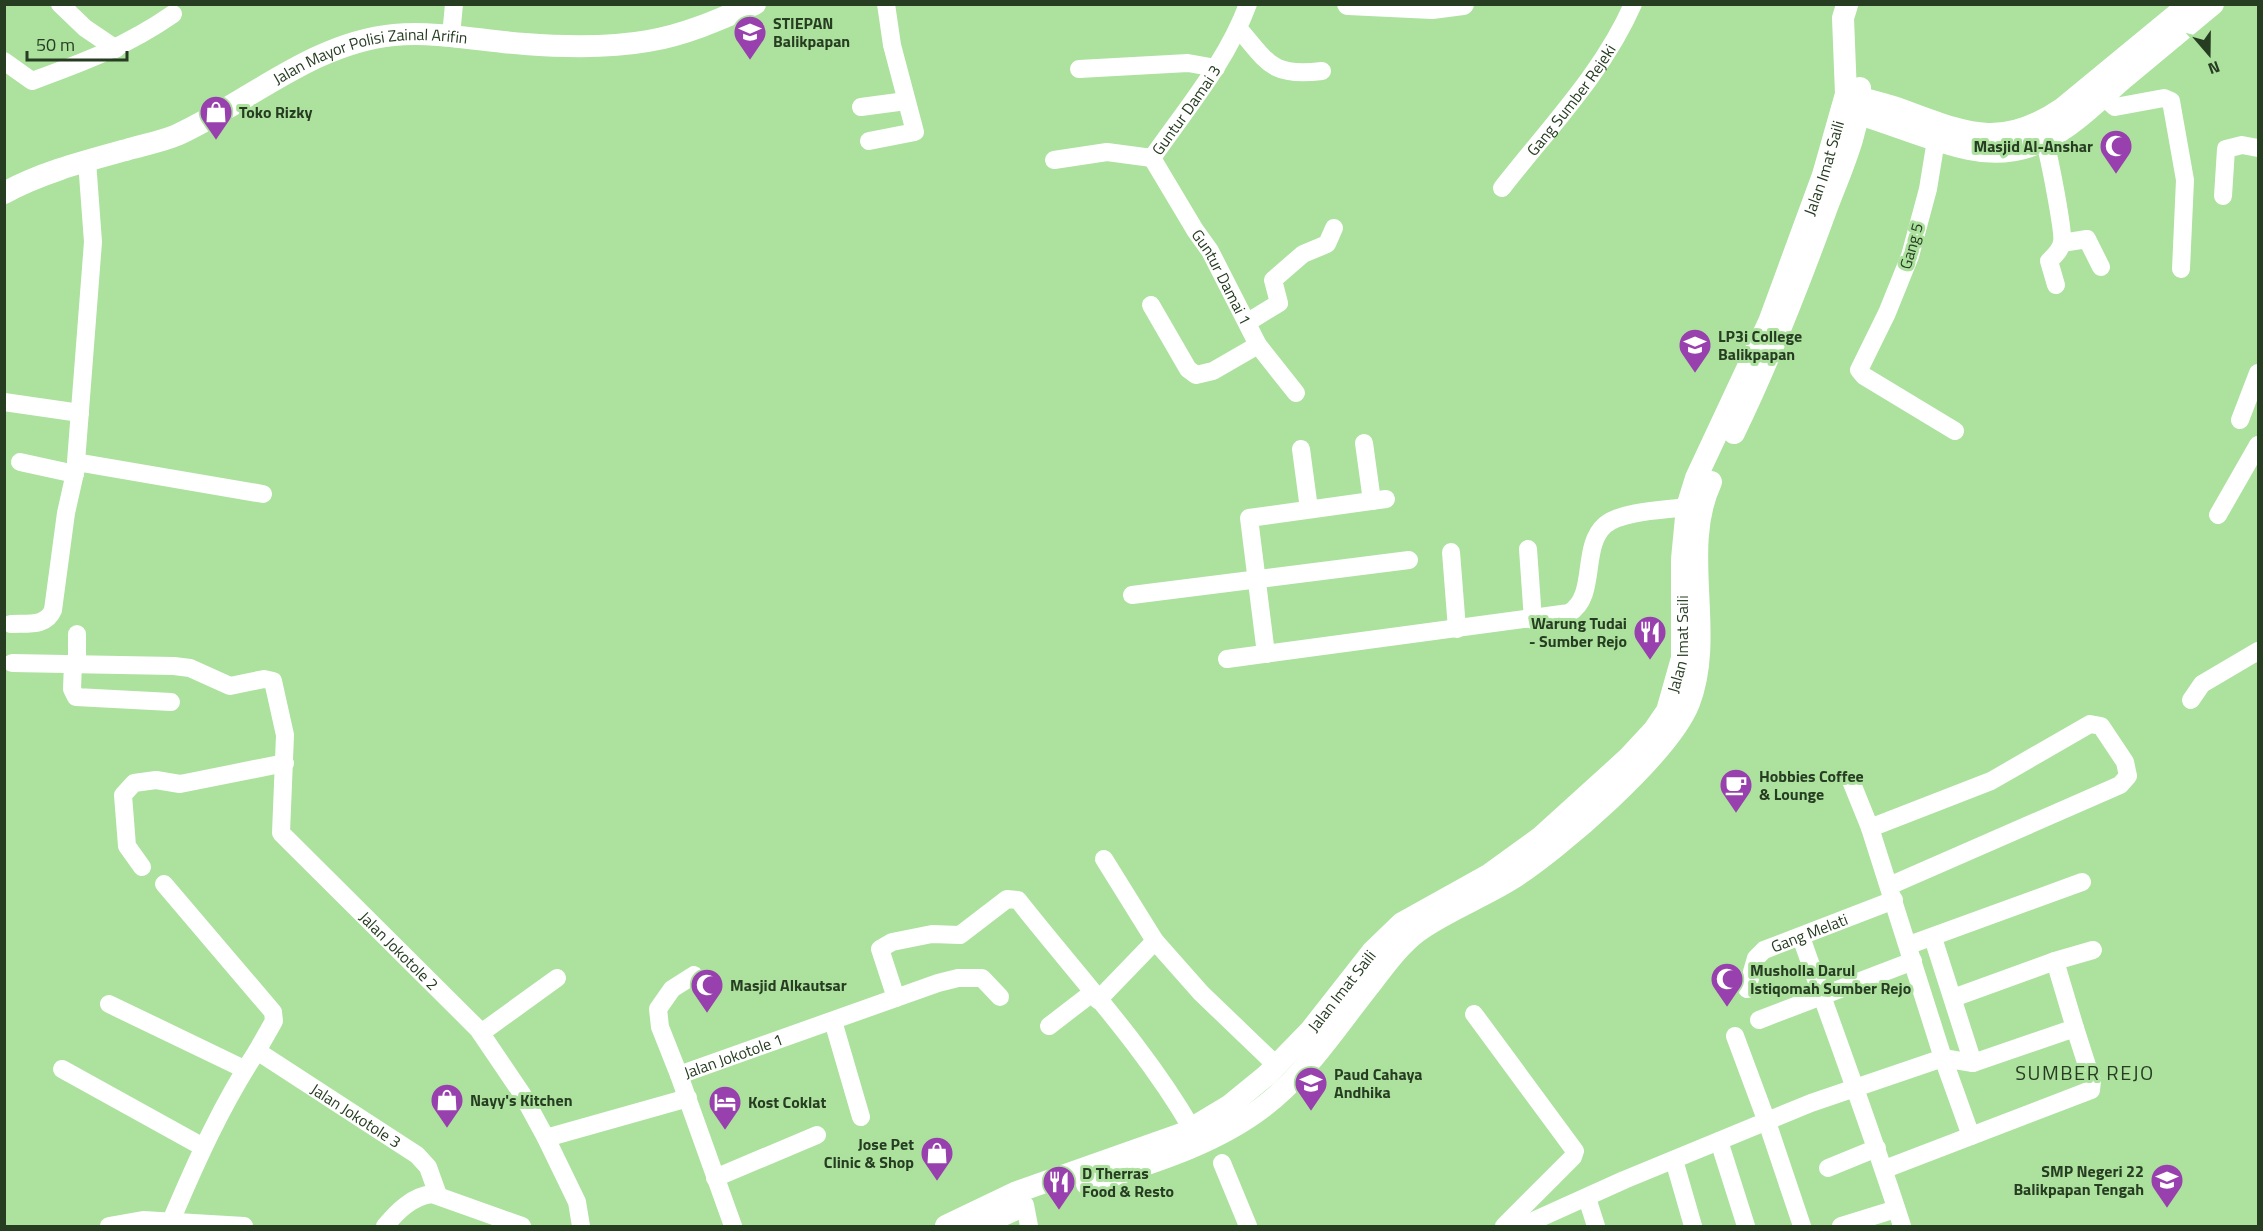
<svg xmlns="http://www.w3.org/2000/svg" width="2263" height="1231" font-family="'Titillium Web',sans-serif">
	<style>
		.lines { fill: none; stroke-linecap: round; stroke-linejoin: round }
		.minor { stroke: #fff; stroke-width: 18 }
		.major { stroke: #fff; stroke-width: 22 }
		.labels { text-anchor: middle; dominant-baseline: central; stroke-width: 6; stroke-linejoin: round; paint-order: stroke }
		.poi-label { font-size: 16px; font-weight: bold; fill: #273d22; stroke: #ace19e; text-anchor: start }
		.street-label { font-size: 16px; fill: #273d22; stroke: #ace19e }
		.quarter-label { font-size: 20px; letter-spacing: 1.5px; fill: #273d22; stroke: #ace19e }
	</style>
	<rect width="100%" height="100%" fill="#ace19e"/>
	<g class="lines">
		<!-- minor -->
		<g class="minor">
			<path d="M60,4L85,28L116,49"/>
			<path d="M1239,29C1269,64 1272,77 1322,71"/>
			<path d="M451,36L454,4"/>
			<path d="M4,61L32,81C84,62 127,46 173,14"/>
			<path d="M1079,69L1188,63L1216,68"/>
			<path d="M2104,97L2115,107L2164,98L2171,101L2185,180L2181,269"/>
			<path d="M861,107L906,101"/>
			<path d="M1936,140L1928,189L1910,256L1887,313L1859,370L1864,376L1955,431"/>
			<path d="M869,141L915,132L892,45L886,4"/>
			<path d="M2044,141C2049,153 2064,233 2062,242C2061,250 2054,256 2049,261L2056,285"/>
			<path id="s1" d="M1152,158L1195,230L1210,251L1258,345L1296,393"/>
			<path id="s2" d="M1054,160L1107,152L1152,158C1186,109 1227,61 1248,4"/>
			<path d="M87,161L93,242L76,462L263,494"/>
			<path id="s3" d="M1502,188C1547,130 1603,73 1633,4"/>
			<path d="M2223,196L2226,149L2242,145L2258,148"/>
			<path d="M2062,243L2087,239L2101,267"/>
			<path d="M1151,305L1188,369L1196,375L1213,371L1258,345"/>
			<path d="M1248,322L1279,303L1273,280L1303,254L1327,244L1334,228"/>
			<path d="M4,402L80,413"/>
			<path d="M2240,420L2258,373"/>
			<path d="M1364,443L1372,501"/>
			<path d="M1301,449L1309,509"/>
			<path d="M20,462L75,474"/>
			<path d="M2218,515L2258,445"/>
			<path d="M1528,549L1533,620"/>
			<path d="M1451,552L1457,629"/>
			<path d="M1132,595L1409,560"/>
			<path d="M11,624C27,623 46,627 53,610L66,513L77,464"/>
			<path d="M1266,654L1249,518L1386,499"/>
			<path d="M1227,659L1569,613C1598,596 1580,547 1605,525C1621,511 1665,510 1687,507"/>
			<path id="s4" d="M12,663L174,666L190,668L230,686L264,679L273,681L285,735L281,833L478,1029L522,1094L546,1138L688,1098"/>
			<path d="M73,663L72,689L76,697L171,702"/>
			<path d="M77,663V634"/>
			<path d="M2191,700L2202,684L2258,651"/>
			<path d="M1851,781L1870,828"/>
			<path d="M1104,859L1155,941"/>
			<path d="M142,867L127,846L123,795L134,783L156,780L180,784L285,763"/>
			<path d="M164,884L273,1012L274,1021L257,1051"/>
			<path d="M1801,937C1835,1034 1871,1129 1902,1226"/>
			<path d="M1933,938L1973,1063"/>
			<path d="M1909,945L2082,882"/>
			<path d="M2055,961L2093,950"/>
			<path id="s5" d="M1747,989L1756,958L1764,950L1894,900"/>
			<path d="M896,998L880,949L892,942L932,934L960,935L1007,899L1018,900C1077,975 1144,1046 1192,1129"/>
			<path d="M1098,1000L1155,941L1201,993L1276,1065"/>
			<path d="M109,1004L244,1069"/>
			<path d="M1474,1014L1575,1151L1573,1157L1504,1226"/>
			<path d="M1759,1020L1913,961"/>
			<path d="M833,1021L861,1117"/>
			<path d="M1049,1026L1092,993"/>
			<path d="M481,1033L557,978"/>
			<path d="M1735,1036L1767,1122L1802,1226"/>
			<path d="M1943,1058L1973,1063L2075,1028L2055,961L1953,998"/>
			<path d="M1943,1058L1971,1136"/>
			<path d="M62,1069L203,1147"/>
			<path d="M679,1075L660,1027L658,1009L672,989L694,975"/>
			<path d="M546,1138L577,1202L581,1226"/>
			<path d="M1719,1141L1746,1226"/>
			<path d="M1674,1160L1693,1226"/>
			<path d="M1222,1163L1248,1226"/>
			<path d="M1828,1168L1877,1148"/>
			<path d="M1885,1169L2091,1090L2092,1081L2075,1028"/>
			<path d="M715,1178L817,1135"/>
			<path d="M1587,1198L1596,1226"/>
			<path d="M1025,1205L1029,1226"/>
			<path id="s6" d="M171,1221C196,1162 222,1104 257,1051L417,1155L428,1167L438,1195"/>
			<path d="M109,1226L143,1220L244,1226"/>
			<path d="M385,1226C397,1212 412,1196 432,1194L522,1226"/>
			<path id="s7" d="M733,1226L679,1075L938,983L958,978H982L1000,997"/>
			<path d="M1522,1226L1624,1180L1811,1103L1943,1058L1870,828L1991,781L2090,724L2101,726L2125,762L2128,776L2120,785L1889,886"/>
			<path d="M1841,1226L1896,1209"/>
		</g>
		<!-- major -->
		<g class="major">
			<path d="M1348,4L1432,8L1463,4"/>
			<path d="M1846,94C1866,100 1886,104 1905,111C1967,134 2002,150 2063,108L2188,5"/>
			<path d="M1842,109C1885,120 1926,140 1969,149C2039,164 2078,118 2124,78C2154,53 2183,29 2213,4"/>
			<path id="s8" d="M4,193C44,171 90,160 133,148C147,144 163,141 177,135C249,102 312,43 394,35C437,31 482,41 525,44C565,47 609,48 648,41C685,35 721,19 755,4"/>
			<path d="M1734,433C1770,359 1799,284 1827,207C1841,170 1861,128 1860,88"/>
			<path d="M1087,1184C1147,1164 1212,1146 1263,1107C1307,1074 1339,1023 1373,981C1386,964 1400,945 1417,932C1444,912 1481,898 1510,880C1558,850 1669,754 1689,703C1716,633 1679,550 1711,482"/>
			<path id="s9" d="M946,1226L1017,1192L1184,1133L1229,1106L1267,1075L1310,1031L1372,952L1402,923L1490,874L1541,837L1628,758L1654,730L1667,711L1682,658V559L1687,507L1696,478L1769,322L1823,175L1846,94L1843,18L1847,5"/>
			<path d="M979,1226L1014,1210"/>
		</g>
	</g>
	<!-- icons -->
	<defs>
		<g id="school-pin" transform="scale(1.725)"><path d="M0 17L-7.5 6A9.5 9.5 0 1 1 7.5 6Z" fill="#9840ad" stroke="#ace19e"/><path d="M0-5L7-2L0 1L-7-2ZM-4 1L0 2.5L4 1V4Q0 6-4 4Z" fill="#fff"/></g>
		<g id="shop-pin" transform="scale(1.725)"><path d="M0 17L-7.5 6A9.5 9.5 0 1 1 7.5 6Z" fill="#9840ad" stroke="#ace19e"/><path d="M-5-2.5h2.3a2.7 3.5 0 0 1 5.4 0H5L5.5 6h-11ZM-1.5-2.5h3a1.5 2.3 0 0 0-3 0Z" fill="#fff"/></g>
		<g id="mosque-pin" transform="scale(1.725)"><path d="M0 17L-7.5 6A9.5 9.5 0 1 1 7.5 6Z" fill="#9840ad" stroke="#ace19e"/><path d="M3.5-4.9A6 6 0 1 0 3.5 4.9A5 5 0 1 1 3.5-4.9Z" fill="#fff"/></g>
		<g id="restaurant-pin" transform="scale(1.725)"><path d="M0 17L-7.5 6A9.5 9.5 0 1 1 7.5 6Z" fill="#9840ad" stroke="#ace19e"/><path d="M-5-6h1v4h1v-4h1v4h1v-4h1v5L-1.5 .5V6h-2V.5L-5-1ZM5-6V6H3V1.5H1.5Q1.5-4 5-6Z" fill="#fff"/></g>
		<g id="cafe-pin" transform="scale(1.725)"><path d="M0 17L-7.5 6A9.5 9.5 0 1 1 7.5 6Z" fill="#9840ad" stroke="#ace19e"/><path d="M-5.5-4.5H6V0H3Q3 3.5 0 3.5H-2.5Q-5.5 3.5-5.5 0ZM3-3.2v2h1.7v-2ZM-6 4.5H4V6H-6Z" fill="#fff"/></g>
		<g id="hotel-pin" transform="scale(1.725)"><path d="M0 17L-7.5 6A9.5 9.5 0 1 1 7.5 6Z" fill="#9840ad" stroke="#ace19e"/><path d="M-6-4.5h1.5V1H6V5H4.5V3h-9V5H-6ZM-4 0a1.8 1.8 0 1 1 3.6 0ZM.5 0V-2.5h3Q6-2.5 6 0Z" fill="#fff"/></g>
	</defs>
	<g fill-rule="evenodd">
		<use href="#school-pin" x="750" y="32"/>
		<use href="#shop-pin" x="216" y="112"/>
		<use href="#mosque-pin" x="2116" y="146"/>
		<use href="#school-pin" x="1695" y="345"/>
		<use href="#restaurant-pin" x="1650" y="632"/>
		<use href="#cafe-pin" x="1736" y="785"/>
		<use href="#mosque-pin" x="1727" y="979"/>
		<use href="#mosque-pin" x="707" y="985"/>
		<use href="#school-pin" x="1311" y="1083"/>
		<use href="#shop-pin" x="447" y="1100"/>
		<use href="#hotel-pin" x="725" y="1102"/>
		<use href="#shop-pin" x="937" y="1153"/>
		<use href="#school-pin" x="2167" y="1180"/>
		<use href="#restaurant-pin" x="1059" y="1182"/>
	</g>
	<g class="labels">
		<!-- poi labels -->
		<g class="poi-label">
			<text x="773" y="23">STIEPAN<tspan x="773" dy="18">Balikpapan</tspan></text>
			<text x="239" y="112">Toko Rizky</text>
			<text x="2093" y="146" text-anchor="end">Masjid Al-Anshar</text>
			<text x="1718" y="336">LP3i College<tspan x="1718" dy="18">Balikpapan</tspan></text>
			<text x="1627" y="623" text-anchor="end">Warung Tudai<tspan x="1627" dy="18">- Sumber Rejo</tspan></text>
			<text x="1759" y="776">Hobbies Coffee<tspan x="1759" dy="18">&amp; Lounge</tspan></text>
			<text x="1750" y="970">Musholla Darul<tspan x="1750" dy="18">Istiqomah Sumber Rejo</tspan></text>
			<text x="730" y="985">Masjid Alkautsar</text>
			<text x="1334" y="1074">Paud Cahaya<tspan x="1334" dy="18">Andhika</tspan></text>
			<text x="470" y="1100">Nayy's Kitchen</text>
			<text x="748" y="1102">Kost Coklat</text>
			<text x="914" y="1144" text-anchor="end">Jose Pet<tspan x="914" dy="18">Clinic &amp; Shop</tspan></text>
			<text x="2144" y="1171" text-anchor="end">SMP Negeri 22<tspan x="2144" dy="18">Balikpapan Tengah</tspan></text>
			<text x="1082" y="1173">D Therras<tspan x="1082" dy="18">Food &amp; Resto</tspan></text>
		</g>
		<!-- street labels -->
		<g class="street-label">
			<text stroke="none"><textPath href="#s8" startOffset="396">Jalan Mayor Polisi Zainal Arifin</textPath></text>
			<text stroke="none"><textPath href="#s3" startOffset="112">Gang Sumber Rejeki</textPath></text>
			<text stroke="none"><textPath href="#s2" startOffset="158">Guntur Damai 3</textPath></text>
			<text stroke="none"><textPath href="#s9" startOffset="1476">Jalan Imat Saili</textPath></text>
			<text transform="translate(1911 246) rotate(-74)">Gang 5</text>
			<text stroke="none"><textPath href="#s1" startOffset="138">Guntur Damai 1</textPath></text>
			<text stroke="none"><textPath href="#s9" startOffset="972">Jalan Imat Saili</textPath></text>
			<text stroke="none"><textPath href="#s5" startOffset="92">Gang Melati</textPath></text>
			<text stroke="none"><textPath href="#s4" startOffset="586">Jalan Jokotole 2</textPath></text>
			<text stroke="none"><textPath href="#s9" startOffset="470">Jalan Imat Saili</textPath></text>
			<text stroke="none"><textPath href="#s7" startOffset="218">Jalan Jokotole 1</textPath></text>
			<text stroke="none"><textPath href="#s6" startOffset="309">Jalan Jokotole 3</textPath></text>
		</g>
		<!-- quarter labels -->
		<g class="quarter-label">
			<text x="2085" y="1072">SUMBER REJO</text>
		</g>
	</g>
	<!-- border -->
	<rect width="2263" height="1231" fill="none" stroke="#273d22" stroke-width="12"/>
	<!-- north arrow -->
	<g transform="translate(2209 54) rotate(160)" stroke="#ace19e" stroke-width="4.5" paint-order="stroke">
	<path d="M0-4.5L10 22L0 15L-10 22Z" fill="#273d22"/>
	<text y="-9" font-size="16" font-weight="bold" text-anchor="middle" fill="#273d22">N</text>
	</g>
	<!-- scale -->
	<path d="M27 51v9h100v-9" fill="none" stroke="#273d22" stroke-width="3"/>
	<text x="36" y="51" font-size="18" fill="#273d22" stroke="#ace19e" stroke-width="4.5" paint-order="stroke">50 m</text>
</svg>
